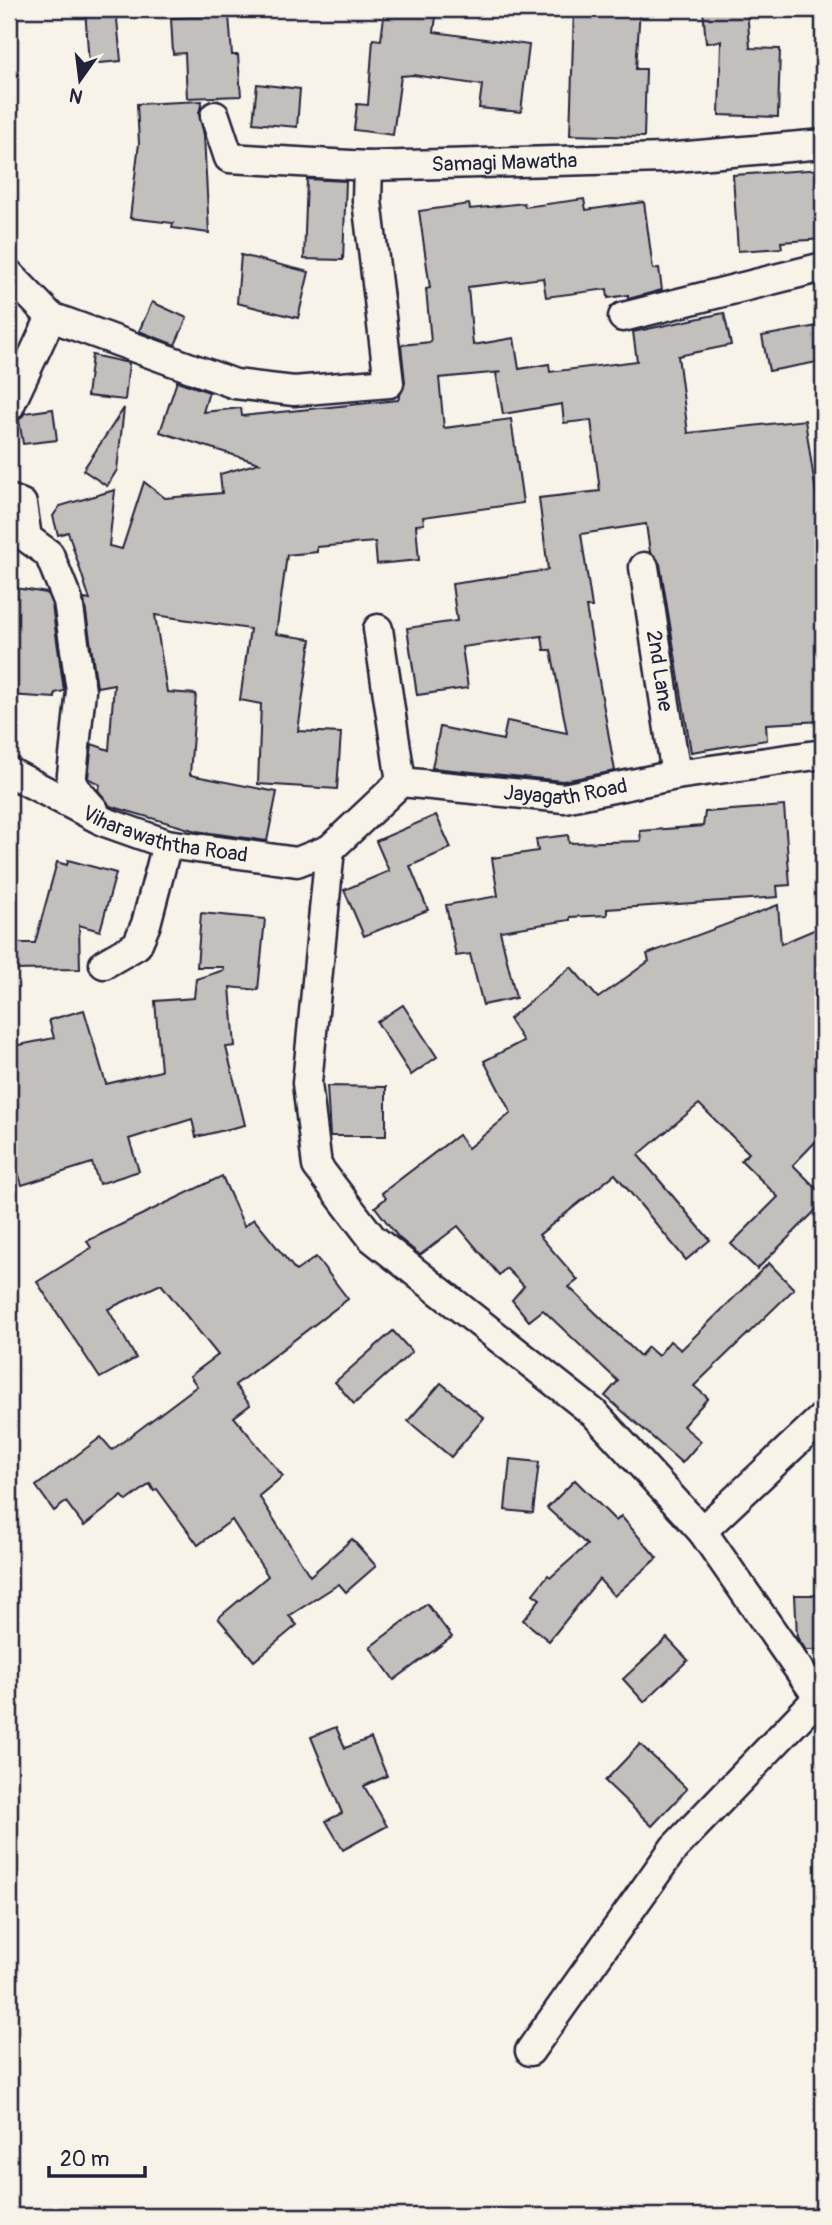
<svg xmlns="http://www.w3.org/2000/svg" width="832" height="2225" font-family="Pangolin,sans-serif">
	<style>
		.building { fill: #c2bfbd; stroke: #22223b; stroke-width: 2 }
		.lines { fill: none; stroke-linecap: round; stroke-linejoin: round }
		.street-casing { stroke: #22223b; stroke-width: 33 }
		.street { stroke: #f7f3e8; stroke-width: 28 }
		.labels { text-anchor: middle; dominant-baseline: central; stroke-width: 5; stroke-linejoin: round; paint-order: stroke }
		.street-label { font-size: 21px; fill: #22223b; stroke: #f7f3e8 }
	</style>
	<rect width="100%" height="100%" fill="#f7f3e8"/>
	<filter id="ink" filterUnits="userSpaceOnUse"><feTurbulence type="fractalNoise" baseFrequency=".0143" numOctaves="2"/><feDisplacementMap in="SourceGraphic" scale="14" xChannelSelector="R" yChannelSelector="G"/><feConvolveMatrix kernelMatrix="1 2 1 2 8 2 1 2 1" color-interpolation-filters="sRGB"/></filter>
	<g filter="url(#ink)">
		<!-- building -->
		<g class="building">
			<path d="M85,9H116L121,61L89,64Z"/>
			<path d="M385,9H437L434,32L529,45L521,112L479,108L482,85L413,75L401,76L393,135L354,130L357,104L368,105L373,39L381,40Z"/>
			<path d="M574,9H640L636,69H646L644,137L570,135Z"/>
			<path d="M703,9H747L750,48L780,49L778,117L719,115L721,41L706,43Z"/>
			<path d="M229,15L232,55H238L241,96L187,98L185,53L173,54L171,18Z"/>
			<path d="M257,84L300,89L297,127L253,123Z"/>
			<path d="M202,101L199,113L204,135L209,233L172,228L173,223L130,218L139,143L137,104Z"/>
			<path d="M823,169V239L781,242L782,248L738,251L733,175Z"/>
			<path d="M307,179L346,181L343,260L304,259Z"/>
			<path d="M584,199L586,210L644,202L653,269L659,268L662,290L628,299V295L608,298L607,289L546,297L543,278L468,287L473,345L514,338L519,369L549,364L550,372L637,361L633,332L724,313L731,345L678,356L688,433L805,420L820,520L823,519V721L766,724L767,740L691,752L660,564L650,552L646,524L581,534L592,607H586L615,771L563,781L432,768L440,727L503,740L507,721L567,733L551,650H544L542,636L462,647L468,688L417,695L407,628L457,621L452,584L548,570L539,498L600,491L591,420L564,423L562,404L503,414L496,373L502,372L439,378L444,428L511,419L523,503L423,517L424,524L416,525L419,560L377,564L375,542L317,547V552L287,555L276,634L311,639L298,731L341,733L337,789L258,784L261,704L240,700L250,629L155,615L167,692L196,694L190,775L277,792L267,841L196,831L110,806L98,790L100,785L88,778L92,744L109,750L114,684L97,687L84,599L90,600L68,532L58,535L53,516L60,506L115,490L109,546L122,549L144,482L165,498L222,493L220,474L259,463L160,432L177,381L209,392L203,412L241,408L242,416L398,400L405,382L401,345L431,342L426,289L430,288L419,211L469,204L470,209L524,203L525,207Z"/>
			<path d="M241,255L309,272L298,318L237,303Z"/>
			<path d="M152,302L187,318L175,345L139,331Z"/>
			<path d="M823,325V361L769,371L762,336Z"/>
			<path d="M92,355L129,363L125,400L87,396Z"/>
			<path d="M124,408L117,470L107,486L83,470Z"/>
			<path d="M53,409L57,440L23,444L19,420L25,413Z"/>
			<path d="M9,587L47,593L52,605L64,691L55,693V698L9,695Z"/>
			<path d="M784,806L790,885L777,886L778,897L607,909V915L570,917V920L500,931L516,998L483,1005L470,954L456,956L446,905L498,896L492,858L538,851L536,839L568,835L569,843L641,841L640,831L703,826L705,812Z"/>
			<path d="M436,815L451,848L410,866L428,910L364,936L344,890L389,871L376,841Z"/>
			<path d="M68,860L116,873L100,931L79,925L80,969L9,970V943H35L57,862L67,865Z"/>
			<path d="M778,905L781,944L823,926V1134L793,1165L823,1195V1203L757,1269L731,1244L778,1197L741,1160L749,1153L699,1104L638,1155L710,1240L686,1260L615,1174L539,1235L578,1280L569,1287L640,1356L648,1347L658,1356L670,1341L681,1350L769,1263L794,1289L694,1386L708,1398L683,1426L701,1441L682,1463L605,1396L618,1381L543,1310L529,1321L512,1300L524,1286L506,1268L499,1275L458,1226L420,1255L399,1238L375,1207L386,1198L382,1193L458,1135L468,1148L511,1113L484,1061L523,1041L509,1019L571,967L598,998L649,961L647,954Z"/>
			<path d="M201,913L265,919L258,990L230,987L235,1046L226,1047L245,1125L196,1137L192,1119L129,1139L139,1171L99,1184L92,1163L22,1185L9,1144V1047L54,1038L49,1020L84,1010L106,1084L161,1071L155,1001L194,998L196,979L224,970L223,967H197Z"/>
			<path d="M403,1005L437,1057L411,1075L377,1022Z"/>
			<path d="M327,1086L386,1087V1136H330Z"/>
			<path d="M222,1176L244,1226L254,1219L296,1271L316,1257L348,1299L235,1385L250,1405L234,1417L283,1476L259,1496L310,1576L352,1539L376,1566L346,1592L339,1584L289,1616L297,1625L254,1661L218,1618L268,1576L232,1520L198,1545L157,1489L154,1491L150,1484L127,1501L122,1496L84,1526L66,1502L54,1511L36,1486L101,1437L112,1450L197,1386L190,1376L218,1355L161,1284L108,1309L136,1358L100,1378L37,1282L91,1248L87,1241Z"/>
			<path d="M393,1331L412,1352L354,1404L335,1382Z"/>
			<path d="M441,1383L484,1418L451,1457L408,1421Z"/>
			<path d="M510,1459L539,1462L533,1513L505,1510Z"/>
			<path d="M575,1480L616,1521L621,1516L657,1558L614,1596L599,1579L549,1641L523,1620L540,1599L533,1594L548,1575L551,1577L587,1545L547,1508Z"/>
			<path d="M795,1595H823V1650H806L797,1637Z"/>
			<path d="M427,1604L452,1637L394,1680L370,1647Z"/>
			<path d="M667,1638L688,1660L644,1702L623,1679Z"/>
			<path d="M336,1727L345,1748L371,1738L387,1776L364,1786L387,1826L343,1850L326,1821L342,1813L311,1737Z"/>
			<path d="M640,1744L687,1789L652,1826L605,1781Z"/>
		</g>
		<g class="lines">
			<!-- street casing -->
			<g class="street-casing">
				<g id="street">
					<path id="s1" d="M215,116L229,158L368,166L665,158L823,144"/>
					<path d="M9,274L51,317L235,384L294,391L389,383L367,200L368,166"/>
					<path d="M623,317L823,267"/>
					<path d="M9,407L51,317"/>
					<path d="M9,499L22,504L27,538L49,554L68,601L81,691L71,784L94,810"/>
					<path id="s2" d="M644,567L676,775"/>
					<path d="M378,629L401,782"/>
					<path id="s3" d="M9,772L105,822L167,844L297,862L330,849L401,782L564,798L676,775L823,754"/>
					<path d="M330,849L307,1083L317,1166L372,1238L595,1414L702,1531L823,1704"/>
					<path d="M104,964L137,945L146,924L167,844"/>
					<path d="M702,1531L823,1417"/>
					<path d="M530,2051L674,1848L818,1698"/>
				</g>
			</g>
			<!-- street -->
			<use href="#street" class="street"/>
		</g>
	</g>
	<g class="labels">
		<!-- street labels -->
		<g class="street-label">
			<text stroke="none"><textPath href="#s1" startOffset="320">Samagi Mawatha</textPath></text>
			<text stroke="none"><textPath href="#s2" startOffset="105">2nd Lane</textPath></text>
			<text stroke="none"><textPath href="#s3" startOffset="604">Jayagath Road</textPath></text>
			<text stroke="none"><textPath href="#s3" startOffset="170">Viharawaththa Road</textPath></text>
		</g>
	</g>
	<!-- margin -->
	<rect width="832" height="2225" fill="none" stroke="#f7f3e8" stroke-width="35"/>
	<rect x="18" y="18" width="797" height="2190" fill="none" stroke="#22223b" stroke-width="2.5" filter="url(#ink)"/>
	<!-- north arrow -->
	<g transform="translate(80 80) rotate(194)" stroke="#f7f3e8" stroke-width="5" paint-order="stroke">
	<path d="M0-5L12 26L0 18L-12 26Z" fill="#22223b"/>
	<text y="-10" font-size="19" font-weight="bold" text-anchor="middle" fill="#22223b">N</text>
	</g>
	<!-- scale -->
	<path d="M49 2166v10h96v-10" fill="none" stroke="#22223b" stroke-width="3.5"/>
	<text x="60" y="2166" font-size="21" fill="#22223b" stroke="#f7f3e8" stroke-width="5" paint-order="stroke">20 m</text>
</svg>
